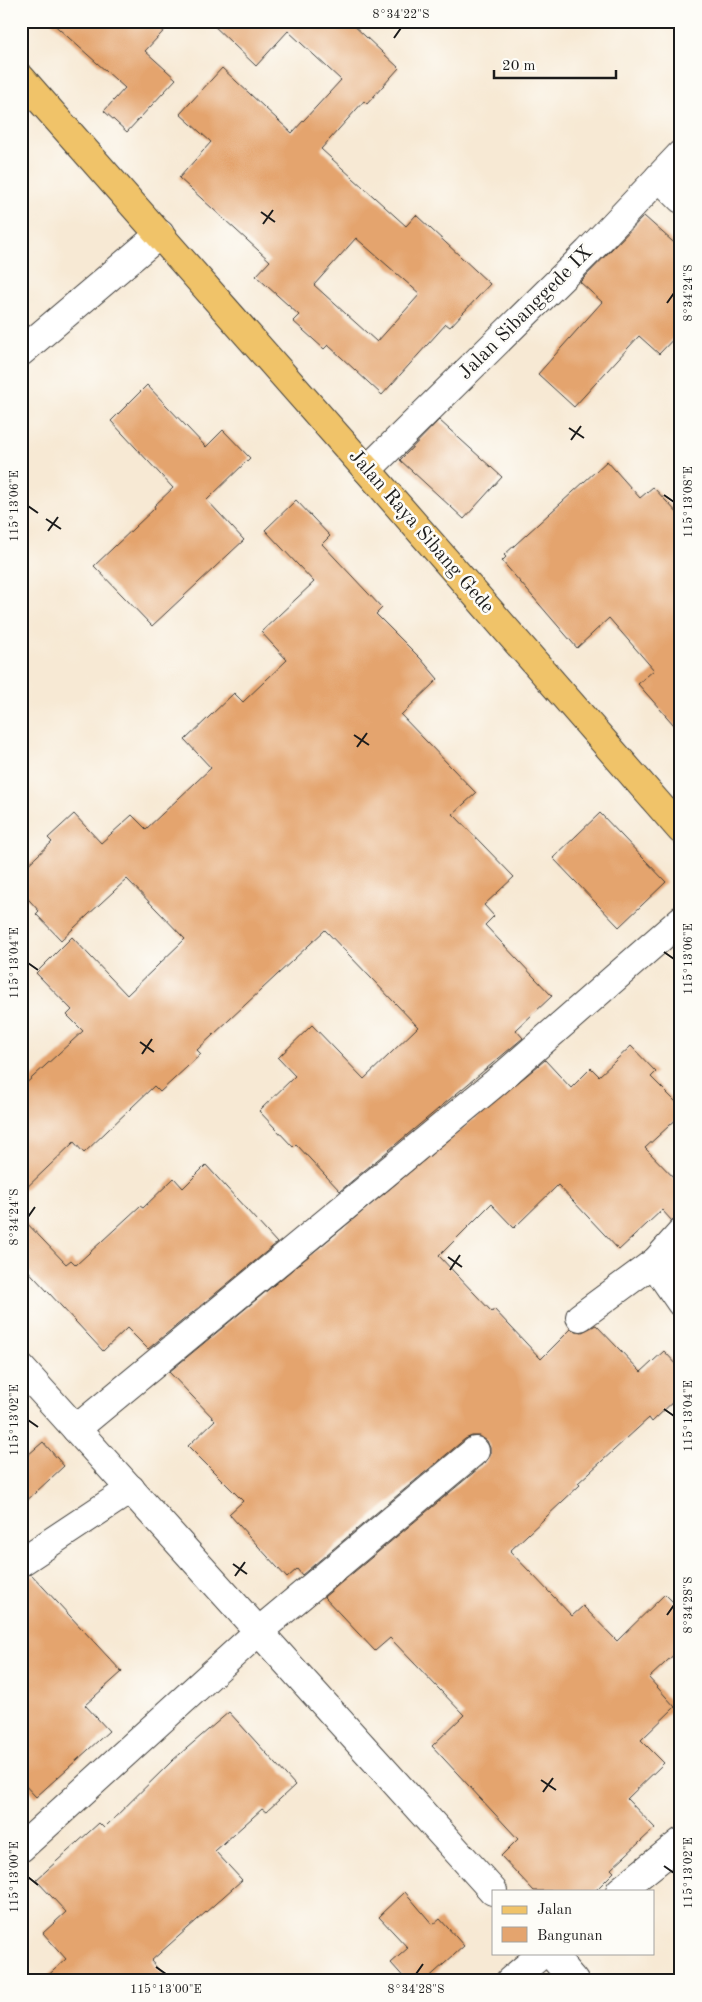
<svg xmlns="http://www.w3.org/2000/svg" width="702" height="2002" font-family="'Old Standard TT',serif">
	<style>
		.building { fill: #e4a46e; fill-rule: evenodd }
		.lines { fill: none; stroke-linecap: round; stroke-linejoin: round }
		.minor-casing { stroke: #3d3b38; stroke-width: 30 }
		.major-casing { stroke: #3d3b38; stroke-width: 30 }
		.minor { stroke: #fff; stroke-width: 28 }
		.major { stroke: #f0c369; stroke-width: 28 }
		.ticks { fill: none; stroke: #1c1c1c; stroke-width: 2 }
		.labels { text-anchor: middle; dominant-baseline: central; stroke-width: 5; stroke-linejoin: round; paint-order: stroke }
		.street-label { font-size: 20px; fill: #1c1c1c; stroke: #fdfcf7 }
		.neatline { fill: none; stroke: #1c1c1c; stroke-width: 2 }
		.ticks-label { font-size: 12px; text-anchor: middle; fill: #1c1c1c }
	</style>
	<rect width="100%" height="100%" fill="#fdfcf7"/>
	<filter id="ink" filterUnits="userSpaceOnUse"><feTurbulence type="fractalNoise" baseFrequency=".02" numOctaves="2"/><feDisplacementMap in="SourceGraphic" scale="10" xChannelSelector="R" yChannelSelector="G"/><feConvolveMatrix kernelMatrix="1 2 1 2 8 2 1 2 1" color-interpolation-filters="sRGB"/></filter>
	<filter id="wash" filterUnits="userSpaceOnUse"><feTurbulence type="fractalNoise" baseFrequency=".0096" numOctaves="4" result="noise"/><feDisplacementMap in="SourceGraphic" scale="20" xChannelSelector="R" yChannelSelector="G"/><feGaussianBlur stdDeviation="1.12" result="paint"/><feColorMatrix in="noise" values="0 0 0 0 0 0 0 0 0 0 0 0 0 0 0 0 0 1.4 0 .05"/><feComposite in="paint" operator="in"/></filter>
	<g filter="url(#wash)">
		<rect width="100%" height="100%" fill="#f7e9d4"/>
		<g id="blocks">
			<!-- building -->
			<g class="building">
				<path d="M50,21H173L145,51L176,79L127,132L104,111L125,88Z"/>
				<path d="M209,21H349L399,68L367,104L364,101L321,149L406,226L416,215L490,284L450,327L446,324L382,395L328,345L324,349L293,321L299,315L256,276L270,261L179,178L211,142L180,114L222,68L292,133L341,80L288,31L256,66ZM356,238L420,294L377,342L314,285Z"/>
				<path d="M644,216L681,249V331L659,354L639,336L574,407L538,374L602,302L580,282Z"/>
				<path d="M147,385L206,447L223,430L250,458L207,500L244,540L152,626L94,566L155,508L154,506L173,488L111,421Z"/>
				<path d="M439,420L502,477L464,519L400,460Z"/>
				<path d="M607,461L640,498L653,487L681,517V733L638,684L654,670L609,618L577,648L502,561L506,557L504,555Z"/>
				<path d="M296,500L330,536L322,544L382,608L376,614L421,659L438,679L401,715L476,793L453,814L514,877L484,905L494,916L485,925L552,996L516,1030L523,1038L340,1191L296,1144L293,1147L259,1111L295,1076L278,1058L312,1025L364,1079L418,1027L325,930L197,1050L201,1054L160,1092L154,1086L84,1153L74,1142L21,1193V1088L83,1031L67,1015L72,1010L36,973L72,937L127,995L185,939L127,879L61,940L36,914L39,911L21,891V871L52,842L48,838L74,814L101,843L132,815L146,829L211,768L185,740L234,693L243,702L287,660L261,632L314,582L265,530Z"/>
				<path d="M600,813L666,882L619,927L553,858Z"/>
				<path d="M631,1046L656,1072L651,1077L681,1107V1115L645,1148L681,1185V1218L672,1221L662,1210L619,1250L558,1185L514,1228L491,1204L439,1256L492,1312L494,1309L541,1359L571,1329L582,1332L596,1325L641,1372L664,1351L681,1369V1394L652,1422L649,1418L578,1483L580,1485L510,1551L572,1616L583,1606L617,1641L665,1594L681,1610V1648L649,1678L675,1707L641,1740L664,1763L627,1799L655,1828L611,1869L614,1872L595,1891H534L501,1856L518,1839L432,1746L464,1715L390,1638L375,1651L324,1597L485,1463L490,1456V1448L487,1441L480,1436H472L465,1439L302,1575L297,1569L287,1578L229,1514L243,1501L188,1446L215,1420L169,1372L545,1060L571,1088L591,1068L599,1076Z"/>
				<path d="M206,1165L277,1243L148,1349L127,1328L103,1351L21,1263V1217L66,1264L71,1260L76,1265L140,1206L143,1208L174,1178L183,1188Z"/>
				<path d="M43,1442L64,1466L21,1506V1461Z"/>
				<path d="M31,1574L122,1672L85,1705L109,1731L36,1797L21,1781V1578Z"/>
				<path d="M229,1712L295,1785L266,1812L262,1809L215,1851L242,1880L151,1961L169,1981H42L66,1959L43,1933L66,1912L36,1880L99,1823L104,1828L173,1760Z"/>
				<path d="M405,1892L433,1925L440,1919L464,1946L425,1981H407L391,1963L408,1948L379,1917Z"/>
			</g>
		</g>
	</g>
	<g filter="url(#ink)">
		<use href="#blocks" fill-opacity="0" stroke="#3d3b38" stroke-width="1"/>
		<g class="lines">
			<!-- minor casing -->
			<g class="minor-casing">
				<g id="minor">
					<path d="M659,177L681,199"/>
					<path d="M21,352L160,234"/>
					<path d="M367,470L588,252L681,154"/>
					<path d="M681,1233L656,1261L661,1274L681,1303"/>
					<path d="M580,1317L656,1261"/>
					<path d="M21,1368L493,1891"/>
					<path d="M76,1429L495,1083L681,920"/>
					<path d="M21,1562L131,1489"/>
					<path d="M21,1848L259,1631L475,1451"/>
					<path d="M620,1891L681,1842"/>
					<path d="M550,1953L574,1981"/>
					<path d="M510,1981L543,1953"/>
				</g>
			</g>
			<!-- major casing -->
			<g class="major-casing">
				<path id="major" d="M21,78L367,470L681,830"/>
			</g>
			<!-- minor -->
			<use href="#minor" class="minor"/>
			<!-- major -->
			<use href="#major" class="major"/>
		</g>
	</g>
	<!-- ticks -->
	<path class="ticks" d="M394,38L401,28M261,212L275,222M263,224L273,210M667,303L674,293M569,428L584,438M571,440L581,426M664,495L674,502M28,506L38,513M46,519L61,529M48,531L58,517M354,735L369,745M357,747L367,733M664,952L674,959M28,963L38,970M140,1042L154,1052M142,1054L152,1039M28,1217L35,1207M448,1257L462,1267M450,1270L460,1255M664,1409L674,1416M28,1420L38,1427M233,1564L247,1574M235,1576L245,1562M667,1615L674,1605M541,1780L556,1790M543,1792L553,1778M664,1866L674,1873M28,1877L38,1885M156,1967L166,1974M416,1974L423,1964"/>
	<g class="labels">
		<!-- street labels -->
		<g class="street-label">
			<text transform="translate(526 313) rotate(-45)">Jalan Sibanggede IX</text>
			<text transform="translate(421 532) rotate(49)">Jalan Raya Sibang Gede</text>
		</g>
	</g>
	<!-- margin -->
	<rect width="702" height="2002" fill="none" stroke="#fdfcf7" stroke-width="55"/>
	<!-- legend -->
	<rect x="492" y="1890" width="162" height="65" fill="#fdfcf7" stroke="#a3a29f"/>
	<rect x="502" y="1906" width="25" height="8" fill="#f0c369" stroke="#a3a29f"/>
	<text x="537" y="1914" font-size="15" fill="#1c1c1c">Jalan</text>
	<rect x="502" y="1927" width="25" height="15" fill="#e4a46e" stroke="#a3a29f"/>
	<text x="537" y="1940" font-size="15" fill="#1c1c1c">Bangunan</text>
	<!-- scale -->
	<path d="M494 70v8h122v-8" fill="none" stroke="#1c1c1c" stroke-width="2.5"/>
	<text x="502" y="70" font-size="15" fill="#1c1c1c" stroke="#fdfcf7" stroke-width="4" paint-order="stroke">20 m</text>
	<rect x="28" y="28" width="646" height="1946" class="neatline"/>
	<g class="ticks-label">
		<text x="401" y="18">8°34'22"S</text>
		<text transform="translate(688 293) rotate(-90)" y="4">8°34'24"S</text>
		<text transform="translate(688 502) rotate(-90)" y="4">115°13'08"E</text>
		<text transform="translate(14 506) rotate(-90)" y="4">115°13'06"E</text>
		<text transform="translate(688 959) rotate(-90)" y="4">115°13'06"E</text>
		<text transform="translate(14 963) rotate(-90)" y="4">115°13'04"E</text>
		<text transform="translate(14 1217) rotate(-90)" y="4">8°34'24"S</text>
		<text transform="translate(688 1416) rotate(-90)" y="4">115°13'04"E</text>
		<text transform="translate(14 1420) rotate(-90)" y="4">115°13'02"E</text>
		<text transform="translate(688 1605) rotate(-90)" y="4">8°34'28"S</text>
		<text transform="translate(688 1873) rotate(-90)" y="4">115°13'02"E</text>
		<text transform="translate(14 1877) rotate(-90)" y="4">115°13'00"E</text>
		<text x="166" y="1993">115°13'00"E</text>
		<text x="416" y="1993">8°34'28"S</text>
	</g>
</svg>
